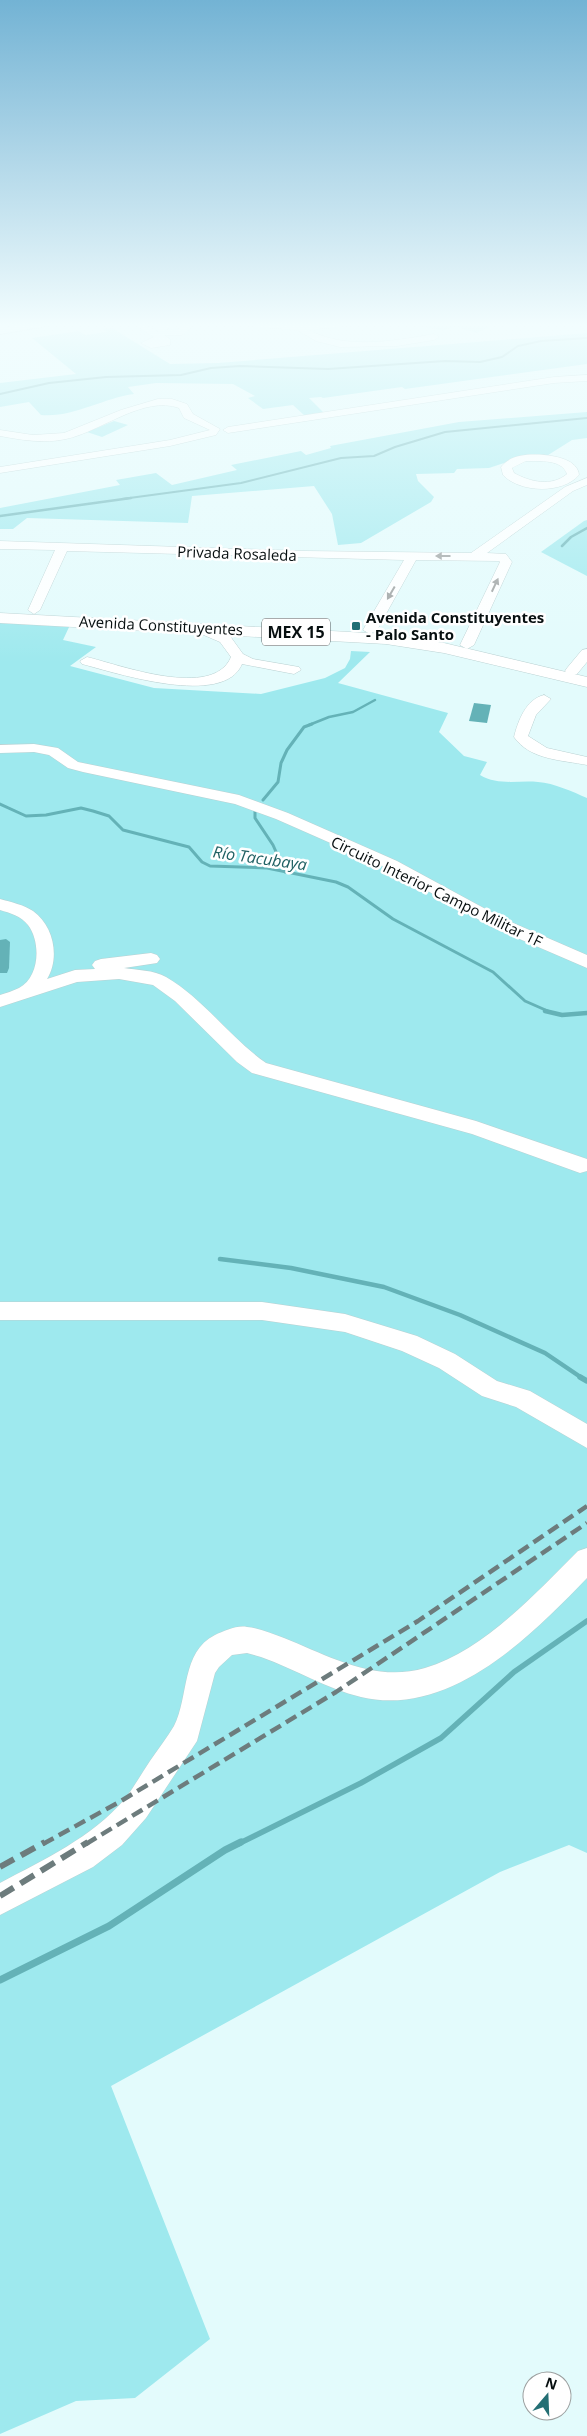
<svg xmlns="http://www.w3.org/2000/svg" width="587" height="2436" font-family="'Open Sans',sans-serif">
	<style>
		.green { fill: #9ee9ee }
		.water { fill: #64b2b7 }
		.lines { fill: none; stroke-linecap: round; stroke-linejoin: round }
		.stream-far5 { stroke: #64b2b7; stroke-width: 2 }
		.stream-far4 { stroke: #64b2b7; stroke-width: 2.5 }
		.stream-far3 { stroke: #64b2b7; stroke-width: 3 }
		.stream-far2 { stroke: #64b2b7; stroke-width: 4.5 }
		.stream-far1 { stroke: #64b2b7; stroke-width: 5.5 }
		.stream { stroke: #64b2b7; stroke-width: 7 }
		.minor-casing { stroke: #bad1d2; stroke-width: 1 }
		.major-casing { stroke: #bad1d2; stroke-width: 2 }
		.highway-casing { stroke: #bad1d2; stroke-width: 1 }
		.minor { fill: #fff; fill-rule: evenodd }
		.major { fill: #fff; fill-rule: evenodd }
		.highway { fill: #fff; fill-rule: evenodd }
		.rail-far1 { stroke: #6d7c7d; stroke-width: 4.5; stroke-dasharray: 12 6; stroke-linecap: butt }
		.rail { stroke: #6d7c7d; stroke-width: 6; stroke-dasharray: 16 8; stroke-linecap: butt }
		.oneway { fill: #9c9f9f }
		.poi-dot { fill: #246f74; stroke: #fff; stroke-width: 2 }
		.labels { text-anchor: middle; dominant-baseline: central; stroke-width: 5; stroke-linejoin: round; paint-order: stroke }
		.far-street-label { font-size: 15px; fill: #070f10; stroke: #fff }
		.far-poi-label { font-size: 15px; font-weight: bold; fill: #070f10; stroke: #fff; text-anchor: start }
		.shield { fill: #fff; stroke: #515758; stroke-width: 1 }
		.shield-label { font-size: 16px; font-weight: bold; fill: #070f10 }
		.far-water-label { font-size: 16px; font-style: italic; fill: #1f6063; stroke: #fff }
	</style>
	<rect width="100%" height="100%" fill="#e3fbfc"/>
	<!-- green -->
	<g class="green">
		<path d="M389,322H487L496,323L477,333L456,327L442,330Z"/>
		<path d="M112,328L170,364L218,363L587,333V364L405,389L402,387L323,398L321,397L309,398L325,414L305,416L293,405L263,409L248,398L255,396L233,384L156,383L128,387L134,394C103,398 73,418 41,415L29,402L0,407V383L76,374L32,338L79,331L85,335L106,332L103,329Z"/>
		<path d="M587,412V438L572,440L545,457L507,462L489,468L457,469L454,473L416,474L418,481L434,497L431,502L361,543L338,545L332,514L314,486L192,496L188,523L27,518L13,529H0V508L120,485L116,480L156,473L172,485L237,470L231,465L301,451L306,455L331,448L330,446L459,422Z"/>
		<path d="M114,421L128,425L102,437L87,432Z"/>
		<path d="M587,520V576L541,552L584,521Z"/>
		<path d="M0,622L70,625L63,640L96,647L70,666L154,688L261,694L325,678L345,668L350,659L351,651L370,652L338,683L448,713L439,732L464,756L487,762L480,775C498,786 519,780 538,782C554,783 573,792 587,798V1853L569,1845L500,1872L111,2086L210,2339L135,2398L76,2401L0,2434Z"/>
	</g>
	<!-- water -->
	<g class="water">
		<path d="M474,703L491,705L487,723L469,721Z"/>
		<path d="M6,939L10,942L9,968L7,973H0V940Z"/>
	</g>
	<g class="lines">
		<!-- stream-far5 -->
		<g class="stream-far5">
			<path d="M0,394L49,383L106,377L181,375L211,368L240,366L328,369L445,361L480,362L502,357L518,346L541,341L587,338"/>
			<path d="M122,499L241,483L341,458L374,456L395,447L445,432L587,418"/>
		</g>
		<!-- stream-far4 -->
		<g class="stream-far4">
			<path d="M0,516L131,498"/>
			<path d="M562,546L571,537L587,528"/>
			<path d="M309,725L329,717L353,712L375,700"/>
		</g>
		<!-- stream-far3 -->
		<g class="stream-far3">
			<path d="M263,800L278,782L281,763L287,750L304,727L312,724"/>
			<path d="M0,804L26,816L46,815L81,808L93,811L109,816L123,830L189,847L202,862L210,866L267,868L336,882L348,887L393,919L493,972L525,1001L550,1012"/>
			<path d="M255,810V818L273,845L285,872"/>
		</g>
		<!-- stream-far2 -->
		<g class="stream-far2">
			<path d="M545,1011L562,1015L587,1013"/>
			<path d="M220,1259L291,1268L384,1287L460,1315L545,1353L582,1378"/>
		</g>
		<!-- stream-far1 -->
		<g class="stream-far1">
			<path d="M580,1377L587,1381"/>
			<path d="M238,1844L361,1783L441,1738L514,1672L587,1621"/>
		</g>
		<!-- stream -->
		<path class="stream" d="M0,1980L109,1926L225,1850L241,1842"/>
		<!-- minor casing -->
		<g class="minor-casing">
			<g id="minor">
				<path d="M0,322L10,328V332L0,329Z"/>
				<path d="M130,322H140L158,332L157,329L164,322H172L167,330H177L188,324L192,327L182,335H164L170,339V345L151,348L141,343L154,337Z"/>
				<path d="M232,322H259L299,325L358,322L354,325L309,330C346,350 394,341 434,334L439,337L434,340L397,346L340,347L316,341L297,330L236,325Z"/>
				<path d="M537,322H547L543,325Z"/>
				<path d="M587,375V381L554,383L228,433L223,430L228,427L554,377Z"/>
				<path d="M158,399H172L187,404L193,414L220,429L216,435L170,446L0,473V467L170,440L210,430L184,418L179,408C144,395 100,432 66,439C44,444 22,440 0,436V430L33,435L64,433L121,410Z"/>
				<path d="M544,455C556,456 578,460 579,475C563,494 520,493 503,475L501,467C511,454 529,454 544,455ZM526,461C539,461 562,459 567,474C552,487 530,482 514,473L512,468Z"/>
				<path d="M587,478V485L573,491L487,553L506,554L512,562L474,645L467,649L460,645L500,562L499,561L416,560L377,630L370,634L363,630L404,560L67,551L40,610L34,614L28,610L55,550L0,549V541L305,551L471,553L565,487Z"/>
				<path d="M197,623L230,636L243,654L253,659L299,667L301,670L294,674L242,664C224,708 116,673 82,664L80,661L87,657C120,665 213,700 231,657L220,642L192,630L190,627L192,624Z"/>
				<path d="M587,649V662L577,674H567L565,671L567,668L582,650Z"/>
				<path d="M544,695L551,699L536,715L528,736L547,748L587,757V765C562,760 530,760 514,737C518,721 526,699 544,695Z"/>
				<path d="M34,744L58,748L78,762L239,795L288,813L397,861L504,919L587,955V968L492,927L385,867L276,819L235,804L83,772L68,768L49,755L34,752L0,753V745Z"/>
				<path d="M0,899C11,902 24,905 33,911C54,926 60,958 47,979L75,970L95,969L92,965L95,961L101,959L151,953L157,955L160,959L157,963L124,968C136,970 154,970 166,977C204,999 230,1038 266,1063L476,1121L587,1159V1171L580,1173L472,1134L252,1073L237,1062L175,1001L153,985L119,979L77,982L0,1007V995C6,993 13,991 19,988C40,977 41,942 28,925C21,916 10,913 0,910Z"/>
				<path d="M0,1302H262L345,1314L417,1336L455,1354L497,1381L530,1391L587,1424V1448L516,1407L482,1396L439,1368L402,1351L345,1332L262,1320H0Z"/>
				<path d="M587,1548V1578C531,1636 450,1718 361,1697C327,1689 295,1669 261,1657L247,1653L232,1655L219,1667L215,1673L197,1741L146,1818L122,1845L93,1867L0,1915V1883C45,1859 91,1838 125,1799C134,1787 142,1773 150,1761C158,1749 167,1738 174,1726C189,1697 181,1652 215,1635C224,1631 237,1625 247,1627C259,1628 272,1634 284,1638C329,1656 375,1683 425,1668C483,1651 536,1593 578,1551Z"/>
			</g>
		</g>
		<!-- major casing -->
		<g class="major-casing">
			<path id="major" d="M35,322H58L52,325L0,334V328Z"/>
		</g>
		<!-- highway casing -->
		<g class="highway-casing">
			<path id="highway" d="M0,613L386,634L444,643L587,677V687L444,653L386,644L0,623Z"/>
		</g>
		<!-- minor -->
		<use href="#minor" class="minor"/>
		<!-- major -->
		<use href="#major" class="major"/>
		<!-- highway -->
		<use href="#highway" class="highway"/>
		<!-- rail-far1 -->
		<g class="rail-far1">
			<path d="M43,1844L121,1801L418,1621L587,1506"/>
			<path d="M86,1844L336,1692L587,1523"/>
		</g>
		<!-- rail -->
		<g class="rail">
			<path d="M0,1867L45,1842"/>
			<path d="M0,1896L88,1842"/>
		</g>
	</g>
	<!-- one-way arrows -->
	<defs><path id="oneway-solid" d="M-6-.8H1V-3.2L6.5 0L1 3.2V.8H-6Z" transform="scale(1.25)"/></defs>
	<g class="oneway">
		<use href="#oneway-solid" transform="translate(443 556) rotate(180)"/>
		<use href="#oneway-solid" transform="translate(495 585) rotate(-65)"/>
		<use href="#oneway-solid" transform="translate(391 593) rotate(120)"/>
	</g>
	<!-- sky -->
	<linearGradient id="sky" x2="0" y2="1"><stop stop-color="#73b3d4"/><stop offset="0.49" stop-color="#f2fdfe"/><stop offset="1" stop-color="#f2fdfe" stop-opacity="0"/></linearGradient>
	<rect width="587" height="663" fill="url(#sky)"/>
	<!-- markers -->
	<rect class="poi-dot" x="351" y="621" width="10" height="10" rx="2.5"/>
	<g class="labels">
		<!-- far-street labels -->
		<g class="far-street-label">
			<text transform="translate(237 553) rotate(2)">Privada Rosaleda</text>
			<text transform="translate(161 625) rotate(3)">Avenida Constituyentes</text>
			<text transform="translate(437 891) rotate(26)">Circuito Interior Campo Militar 1F</text>
		</g>
		<!-- far-poi labels -->
		<g class="far-poi-label">
			<text x="366" y="617">Avenida Constituyentes<tspan x="366" dy="17">- Palo Santo</tspan></text>
		</g>
		<!-- shield labels -->
		<rect class="shield" x="262" y="618.5" width="68" height="27" rx="4"/>
		<g class="shield-label">
			<text x="296" y="632">MEX 15</text>
		</g>
		<!-- far-water labels -->
		<g class="far-water-label">
			<text transform="translate(260 858) rotate(8)">Río Tacubaya</text>
		</g>
	</g>
	<!-- north arrow -->
	<g transform="translate(547 2396) rotate(19)"><circle r="24" fill="#ffffff" stroke="#9c9f9f"/>
	<path d="M0-4L9 19L0 12L-9 19Z" fill="#246f74"/>
	<text y="-8" font-size="14" font-weight="bold" text-anchor="middle" fill="#070f10">N</text>
	</g>
</svg>
